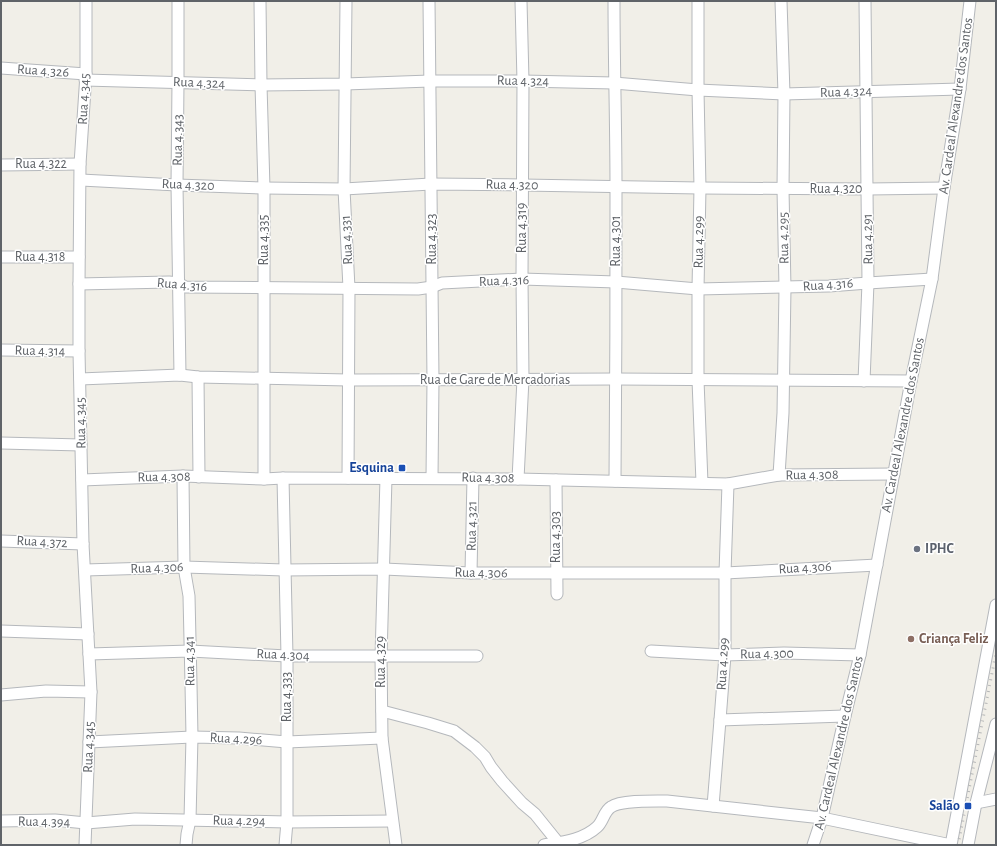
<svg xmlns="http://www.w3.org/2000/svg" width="997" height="846" font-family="'Alegreya Sans',sans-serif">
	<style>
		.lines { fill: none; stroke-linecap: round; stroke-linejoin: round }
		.minor-casing { stroke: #b5b8bc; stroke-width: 13 }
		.minor { stroke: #fff; stroke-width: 11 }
		.rail { stroke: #b6b7b8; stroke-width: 3; stroke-dasharray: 1 5; stroke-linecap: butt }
		.transit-dot { fill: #1a4fb4; stroke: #fff; stroke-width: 1.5 }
		.worship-dot { fill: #6b7280; stroke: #fff; stroke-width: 1.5 }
		.education-dot { fill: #8d6e63; stroke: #fff; stroke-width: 1.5 }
		.labels { text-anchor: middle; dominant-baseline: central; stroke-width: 3; stroke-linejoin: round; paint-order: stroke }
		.street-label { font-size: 14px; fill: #5f6368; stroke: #fff }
		.transit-label { font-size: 14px; font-weight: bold; fill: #164399; stroke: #fff; text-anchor: end }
		.worship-label { font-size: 14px; font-weight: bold; fill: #5b616d; stroke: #fff; text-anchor: start }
		.education-label { font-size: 14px; font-weight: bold; fill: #785e54; stroke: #fff; text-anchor: start }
	</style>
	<rect width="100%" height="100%" fill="#f1efe8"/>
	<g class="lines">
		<!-- minor casing -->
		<g class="minor-casing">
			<g id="minor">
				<path d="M178,1V82L177,185L180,375"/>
				<path d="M260,1L261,85L264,188V479"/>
				<path d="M346,1L344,189L349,288L348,478"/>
				<path d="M429,1L433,380L432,478"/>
				<path d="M614,1C614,63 616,126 616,188C616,286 616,383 615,481"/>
				<path d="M698,1V90L700,188L698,289V380L702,483"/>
				<path d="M1,68L86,74"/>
				<path d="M85,80L261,85L345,84L430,81H523L614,83L698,90L784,94L960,89"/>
				<path d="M1,165L80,164"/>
				<path d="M81,180L177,185L264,188L344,189L431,184L522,185L700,188L868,189L944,188"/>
				<path d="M1,257H79"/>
				<path d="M79,284L169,282L178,283L185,287L418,289L432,287L442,283L522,279L616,282L698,289L829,286L868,283L932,279"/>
				<path d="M1,350L79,351"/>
				<path d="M198,377L199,477"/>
				<path d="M80,379L180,375L198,377L348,380L616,379L911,381"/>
				<path d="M864,381L868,283L865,1"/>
				<path d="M1,443L81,445"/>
				<path d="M779,475L783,413L785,288L783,189L784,94L781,1"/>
				<path d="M183,476L184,567L189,596L191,684L192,737L190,820L187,834L186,845"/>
				<path d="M283,478L287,656V822L285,845"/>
				<path d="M386,478L381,657L382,738L396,845"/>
				<path d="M518,479L523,379L522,279L523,81L521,1"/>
				<path d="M82,480L183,476L264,479L283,478L518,479L728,484L779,475L894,474"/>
				<path d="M556,480L557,594"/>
				<path d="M1,541L83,544"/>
				<path d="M85,570L184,567L284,570L384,569L471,573H725L877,565"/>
				<path d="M471,573L473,478"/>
				<path d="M1,631L88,634"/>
				<path d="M651,651L725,655L784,653L860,655"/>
				<path d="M89,654L190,651L287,656H477"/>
				<path d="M1,695L46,691L91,692"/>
				<path d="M382,711L428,723L454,731L475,747L485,757L491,767L502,781L522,803L535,814L560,845"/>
				<path d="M720,720L845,716"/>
				<path d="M89,742L192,737L239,738L287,742L382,738"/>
				<path d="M976,803L996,799"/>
				<path d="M713,806L720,720L725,655V573L728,484"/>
				<path d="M1,821L55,820L86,823L135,819L287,822L392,821"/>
				<path d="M85,845L91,692L83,544L79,351V284L80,164L86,74V1"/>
				<path d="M544,845C562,842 583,840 597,827C603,822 604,811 611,807C621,800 654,801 667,801L822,818L951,845"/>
				<path d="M813,845L822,818L845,716L860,655L911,381L932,279L944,188L960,89L970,1"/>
				<path d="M951,845L996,605"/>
				<path d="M968,845L976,803L996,724"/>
			</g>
		</g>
		<!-- minor -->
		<use href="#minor" class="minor"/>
		<!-- rail -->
		<path class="rail" d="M958,845L996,653"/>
	</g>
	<!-- markers -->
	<g class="transit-dot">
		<rect x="398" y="464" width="8" height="8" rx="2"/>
		<rect x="964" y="802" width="8" height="8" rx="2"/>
	</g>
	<circle class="worship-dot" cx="917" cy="549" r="4"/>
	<circle class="education-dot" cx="911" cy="639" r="4"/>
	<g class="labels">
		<!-- street labels -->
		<g class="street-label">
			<text transform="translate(43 71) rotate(4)">Rua 4.326</text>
			<text transform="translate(523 81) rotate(1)">Rua 4.324</text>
			<text transform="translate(199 83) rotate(2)">Rua 4.324</text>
			<text transform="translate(846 92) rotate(-2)">Rua 4.324</text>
			<text transform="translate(84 99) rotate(-87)">Rua 4.345</text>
			<text transform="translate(956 106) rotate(-82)">Av. Cardeal Alexandre dos Santos</text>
			<text transform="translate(178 140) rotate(-89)">Rua 4.343</text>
			<text x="41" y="164">Rua 4.322</text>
			<text transform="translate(188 185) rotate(2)">Rua 4.320</text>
			<text transform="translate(512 185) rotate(1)">Rua 4.320</text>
			<text x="836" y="189">Rua 4.320</text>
			<text transform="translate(522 228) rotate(-90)">Rua 4.319</text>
			<text transform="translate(784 238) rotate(-91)">Rua 4.295</text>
			<text transform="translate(432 239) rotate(-90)">Rua 4.323</text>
			<text transform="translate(868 239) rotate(-91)">Rua 4.291</text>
			<text transform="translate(264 240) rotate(-90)">Rua 4.335</text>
			<text transform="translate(347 240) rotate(-93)">Rua 4.331</text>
			<text transform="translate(616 241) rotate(-90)">Rua 4.301</text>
			<text transform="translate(699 242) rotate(-89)">Rua 4.299</text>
			<text x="40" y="257">Rua 4.318</text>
			<text transform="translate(504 281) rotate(-2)">Rua 4.316</text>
			<text transform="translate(182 285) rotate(5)">Rua 4.316</text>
			<text transform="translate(828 285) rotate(-4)">Rua 4.316</text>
			<text transform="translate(40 351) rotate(1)">Rua 4.314</text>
			<text x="495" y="380">Rua de Gare de Mercadorias</text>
			<text transform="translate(81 423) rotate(-91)">Rua 4.345</text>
			<text transform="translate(903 425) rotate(-79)">Av. Cardeal Alexandre dos Santos</text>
			<text transform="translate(812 475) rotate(-1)">Rua 4.308</text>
			<text transform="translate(164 477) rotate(-1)">Rua 4.308</text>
			<text transform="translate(488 478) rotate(1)">Rua 4.308</text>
			<text transform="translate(472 526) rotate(-89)">Rua 4.321</text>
			<text transform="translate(556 537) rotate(-90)">Rua 4.303</text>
			<text transform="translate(42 542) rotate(3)">Rua 4.372</text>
			<text transform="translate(157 568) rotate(-2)">Rua 4.306</text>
			<text transform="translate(805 568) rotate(-3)">Rua 4.306</text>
			<text transform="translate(481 573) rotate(1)">Rua 4.306</text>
			<text transform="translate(767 654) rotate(-1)">Rua 4.300</text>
			<text transform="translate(283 655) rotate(2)">Rua 4.304</text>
			<text transform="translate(190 661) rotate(-91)">Rua 4.341</text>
			<text transform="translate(381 662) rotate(-90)">Rua 4.329</text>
			<text transform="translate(723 664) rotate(-87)">Rua 4.299</text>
			<text transform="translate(287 697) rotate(-90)">Rua 4.333</text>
			<text transform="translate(236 739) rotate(3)">Rua 4.296</text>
			<text transform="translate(839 743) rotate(-77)">Av. Cardeal Alexandre dos Santos</text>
			<text transform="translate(89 747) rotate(-88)">Rua 4.345</text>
			<text transform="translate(239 821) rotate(1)">Rua 4.294</text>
			<text transform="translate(44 822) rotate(1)">Rua 4.394</text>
		</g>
		<!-- transit labels -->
		<g class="transit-label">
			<text x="394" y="468">Esquina</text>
			<text x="960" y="806">Salão</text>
		</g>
		<!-- worship labels -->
		<g class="worship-label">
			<text x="925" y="549">IPHC</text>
		</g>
		<!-- education labels -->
		<g class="education-label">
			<text x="919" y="639">Criança Feliz</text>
		</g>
	</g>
	<!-- border -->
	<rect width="997" height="846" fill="none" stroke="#5f6368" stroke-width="4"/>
</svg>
